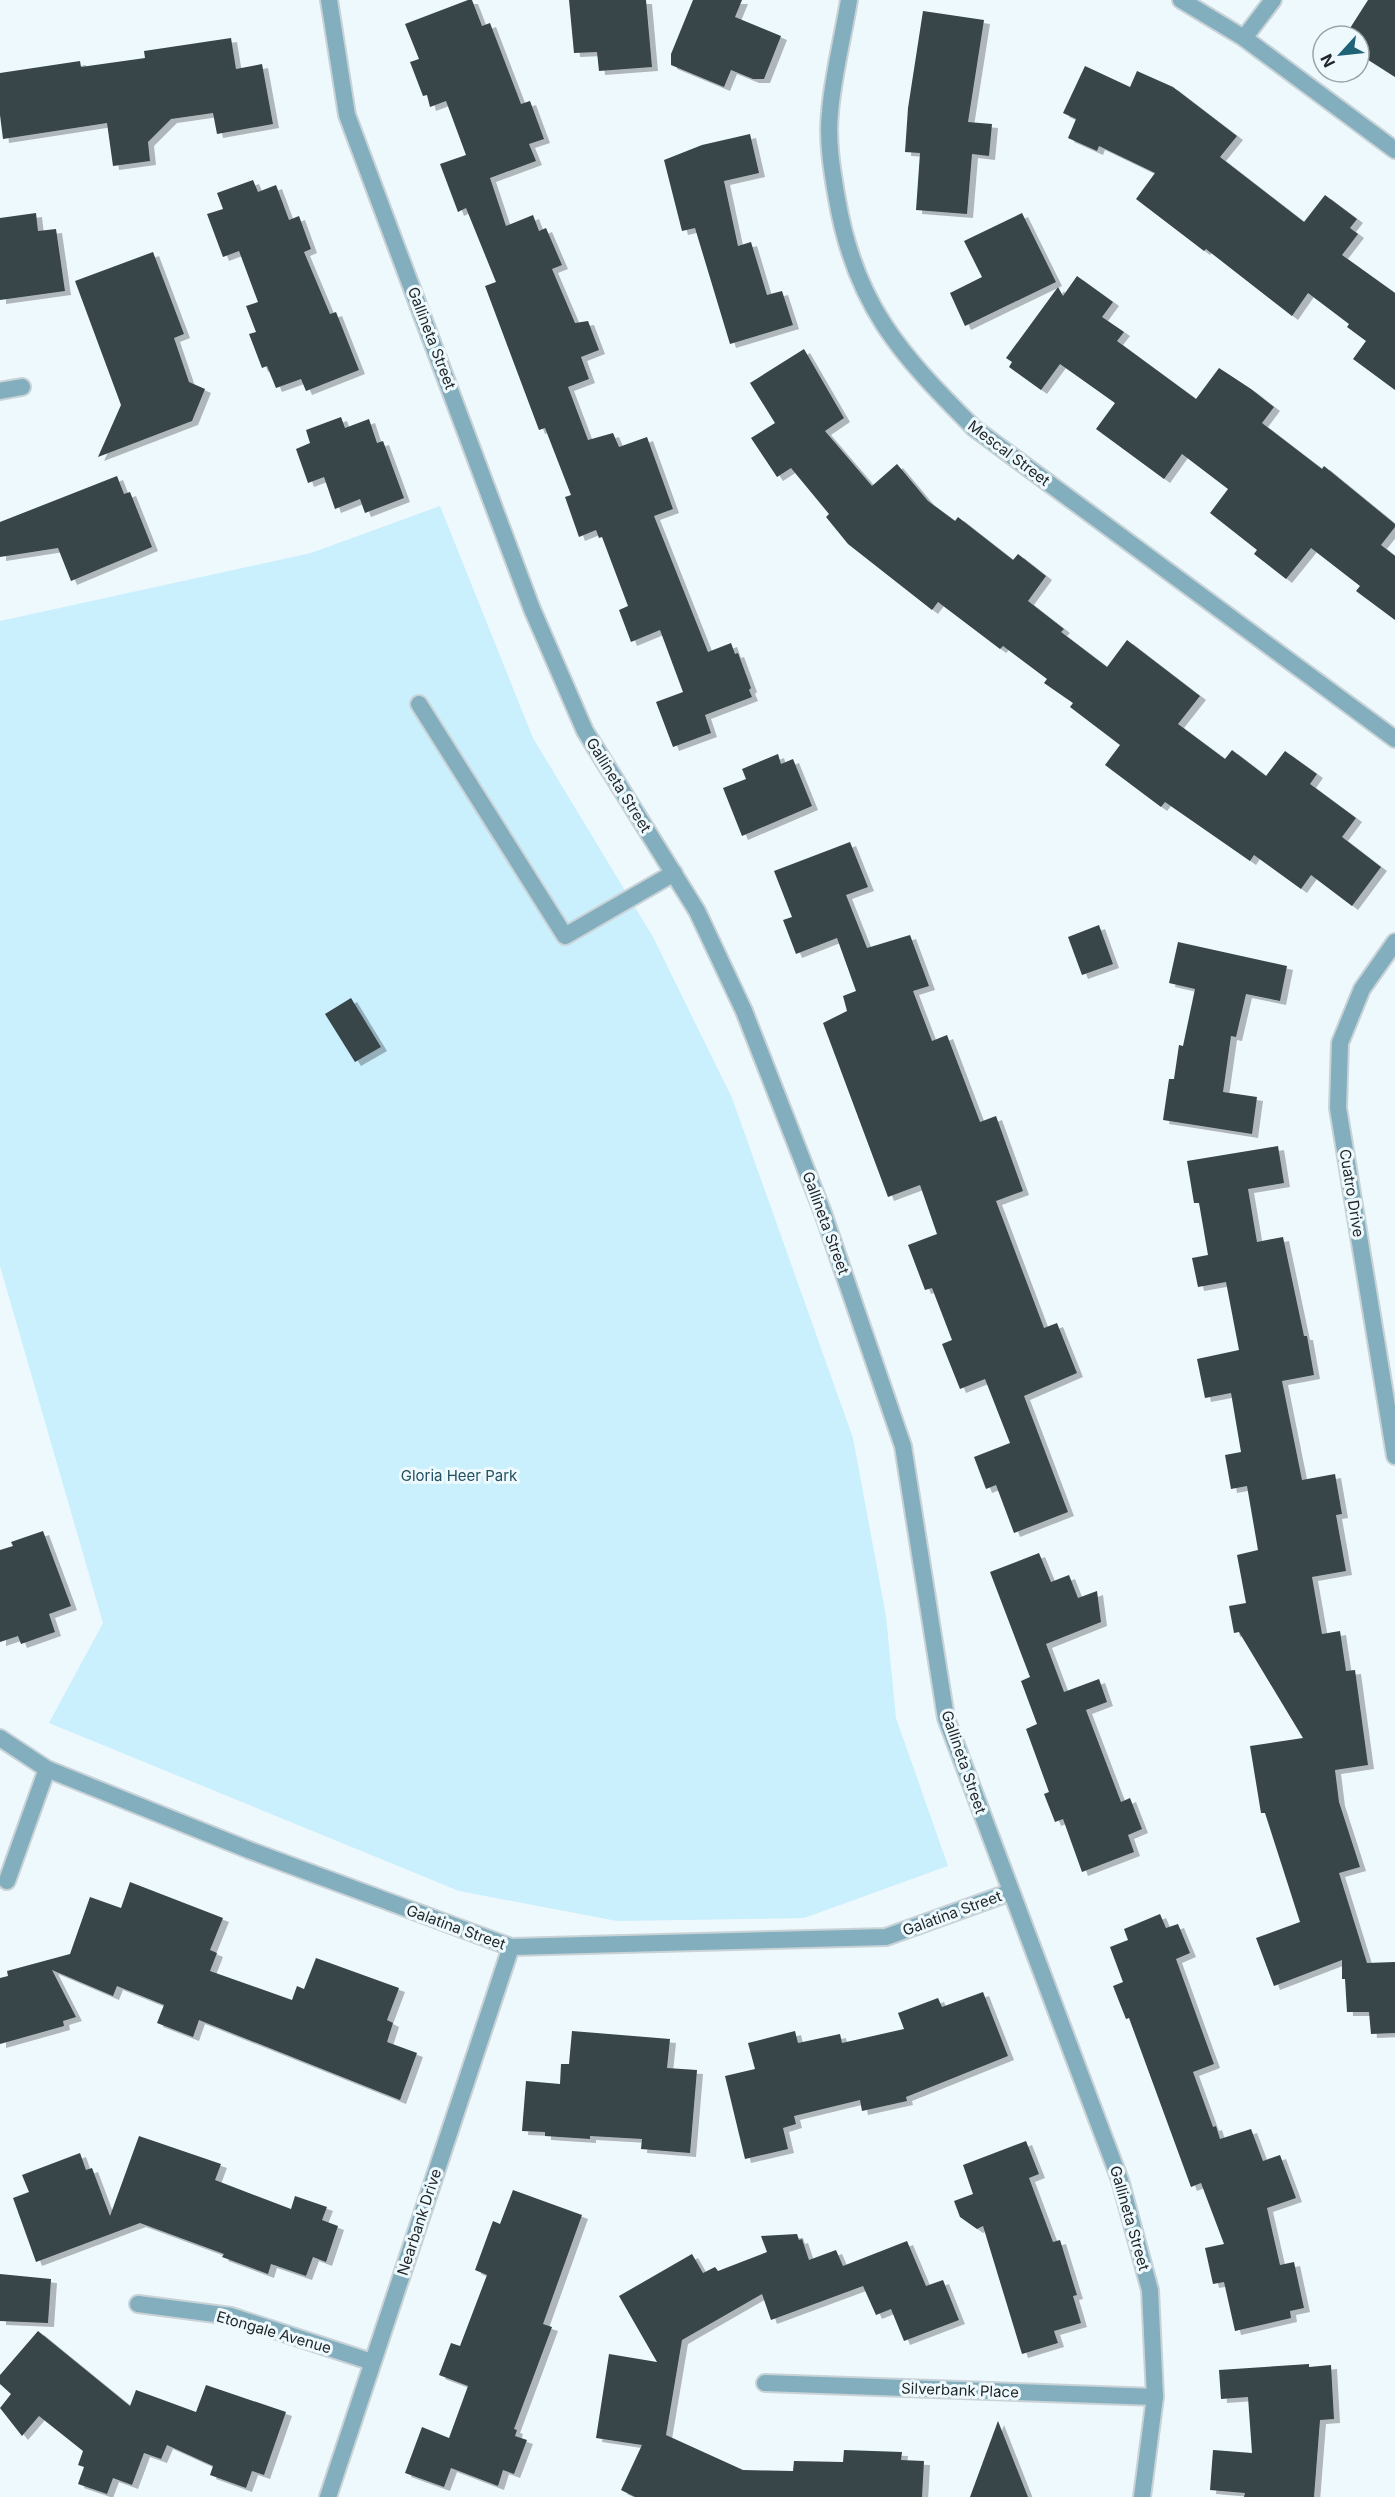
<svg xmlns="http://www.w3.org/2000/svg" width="1395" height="2497" font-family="Inter,sans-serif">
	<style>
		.green { fill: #caeffd }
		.building { fill: #394449; filter: url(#shadow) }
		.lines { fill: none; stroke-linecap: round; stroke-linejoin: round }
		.service-casing { stroke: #c9d3d7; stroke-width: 20 }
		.minor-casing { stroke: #c9d3d7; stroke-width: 20 }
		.service { stroke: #83aebd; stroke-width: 16 }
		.minor { stroke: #83aebd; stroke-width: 16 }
		.labels { text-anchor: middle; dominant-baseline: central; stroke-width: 6; stroke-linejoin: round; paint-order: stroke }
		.street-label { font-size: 15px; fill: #1f2527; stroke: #eef9fe }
		.park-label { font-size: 15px; fill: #225161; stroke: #eef9fe }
	</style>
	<defs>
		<filter id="shadow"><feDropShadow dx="6" dy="4" stdDeviation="0" flood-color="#0004"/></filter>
	</defs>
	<rect width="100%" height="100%" fill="#eef9fe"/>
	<!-- green -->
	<path class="green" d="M440,506L533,738L653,937L732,1098L853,1438L886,1616L896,1718L948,1866L804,1918L617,1921L459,1891L49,1723L103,1623L0,1266V621L311,553Z"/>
	<!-- building -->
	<g class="building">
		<path d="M468,0H472L482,26L490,23L521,104L530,101L544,139L529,144L536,161L490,178L506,226L533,215L539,231L546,228L562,265L552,269L575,323L588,321L599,350L581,357L589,379L568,387L588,440L613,433L619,447L647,437L673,509L654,516L708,652L731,643L735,654L738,653L751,688L749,690L752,697L705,715L711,733L673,747L656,702L683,692L660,630L631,642L619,610L628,606L602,537L599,538L596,530L579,537L565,497L571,495L545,428L539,430L485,286L496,282L466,208L458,212L440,164L466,155L446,101L430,107L427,95L423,96L410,62L419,59L405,24Z"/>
		<path d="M569,0H646L652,67L599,71L597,52L574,53Z"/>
		<path d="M693,0H742L735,17L781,36L764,79H753L731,70L724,87L671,65V54Z"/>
		<path d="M1368,0H1395V77L1359,54V36H1345Z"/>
		<path d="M923,11L984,20L968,122L992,124L989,156L972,154L967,214L916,210L920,153L905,152L908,108Z"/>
		<path d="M231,38L236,69L262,64L273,124L217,134L213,113L171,119L148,142L150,161L113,166L107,123L3,139L0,115V73L80,61L81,67L145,58L144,51Z"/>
		<path d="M1085,66L1130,87L1137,71L1173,87L1237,136L1220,157L1304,222L1325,195L1357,219L1350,228L1358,234L1342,255L1395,293V390L1353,359L1366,341L1347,327L1349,324L1308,293L1292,316L1206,249L1204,251L1136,199L1155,173L1099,146L1097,151L1068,138L1076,119L1063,113Z"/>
		<path d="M750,134L759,173L724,181L738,246L751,242L767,295L782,291L793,325L730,344L695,228L682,231L664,160L702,145Z"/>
		<path d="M253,180L258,192L276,185L289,220L299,216L311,249L304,252L330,314L336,312L359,370L306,391L301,379L276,388L267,366L262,368L249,334L256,332L246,306L258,302L239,251L223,257L207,214L223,209L217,193Z"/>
		<path d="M36,213L38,231L56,229L65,291L0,300V218Z"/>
		<path d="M1022,213L1056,282L965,326L950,293L982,277L964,241Z"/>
		<path d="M153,252L184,334L174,338L189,382L205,389L192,421L98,457L121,405L75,281Z"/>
		<path d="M1077,276L1113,302L1102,317L1124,332L1117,341L1196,399L1219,368L1251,389L1274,407L1262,423L1322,469L1324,466L1395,524V527L1381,545L1395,556V620L1356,591L1360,586L1311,548L1286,579L1254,554L1257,550L1210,513L1228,489L1182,454L1164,479L1096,429L1115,403L1060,364L1041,390L1009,367L1012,362L1006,358L1058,287L1063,296Z"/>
		<path d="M804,349L844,418L825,431L872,486L897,464L928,501L955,521L958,517L1013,560L1018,554L1046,576L1028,601L1064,629L1061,632L1107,667L1127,640L1200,696L1178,724L1225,759L1232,750L1266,776L1285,751L1317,774L1310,784L1356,818L1342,837L1381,867L1352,906L1311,875L1301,889L1254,855L1250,861L1165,802L1161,807L1105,765L1120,745L1070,707L1073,703L1044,683L1047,679L1003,646L1000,649L938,602L932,610L848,544L826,517L829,514L791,468L777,477L751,438L775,423L750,383Z"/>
		<path d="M341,417L345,428L369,419L377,443L383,441L404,498L365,513L360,499L335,509L324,477L308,483L296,449L310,443L306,430Z"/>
		<path d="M117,476L124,494L130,492L152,547L71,581L58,548L0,557V522Z"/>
		<path d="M778,754L781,764L793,759L812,806L742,836L723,788L746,779L742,769Z"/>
		<path d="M850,842L868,887L846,895L867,948L910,935L929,986L913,991L932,1041L947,1035L980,1122L996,1116L1023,1191L996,1201L1044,1328L1057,1323L1077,1373L1024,1396L1068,1512L1014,1533L996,1485L986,1489L974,1457L1010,1443L985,1379L960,1389L942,1344L952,1340L932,1288L925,1290L908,1245L937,1234L920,1185L888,1197L823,1023L847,1011L843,996L856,991L837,938L796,954L783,920L792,917L774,871Z"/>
		<path d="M1099,925L1113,964L1082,975L1068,937Z"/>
		<path d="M1178,942L1287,966L1280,1001L1246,994L1236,1037L1231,1036L1223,1092L1257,1097L1252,1134L1163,1120L1169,1079H1174L1179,1045L1183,1046L1195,989L1169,983Z"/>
		<path d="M351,998L381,1047L355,1062L325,1014Z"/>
		<path d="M1278,1146L1284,1183L1248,1189L1257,1242L1283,1237L1304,1336H1307L1314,1375L1282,1381L1302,1480L1335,1474L1342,1514L1336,1515L1346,1571L1312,1577L1322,1634L1340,1631L1346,1671L1355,1670L1368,1765L1335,1770L1339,1802L1360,1867L1339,1873L1367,1963L1395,1962V2033L1371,2034L1369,2012H1347L1345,1979H1342V1960L1274,1986L1256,1938L1300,1922L1265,1813H1261L1250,1746L1303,1738L1239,1632L1234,1633L1229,1606L1246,1603L1237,1555L1258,1550L1247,1486L1231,1489L1225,1455L1241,1452L1231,1393L1205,1398L1197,1359L1239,1350L1226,1282L1198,1287L1192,1258L1208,1255L1199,1203H1194L1187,1161Z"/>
		<path d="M43,1531L71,1606L49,1614L55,1632L21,1644L18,1636L0,1642V1550L13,1546L11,1542Z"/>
		<path d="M1039,1553L1051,1582L1069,1575L1078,1598L1097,1591L1101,1622L1046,1644L1064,1692L1099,1679L1107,1702L1086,1710L1121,1802L1130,1798L1142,1829L1128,1835L1134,1852L1082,1872L1063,1819L1055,1822L1044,1794L1049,1792L1026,1729L1037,1724L1021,1681L1030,1677L990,1572Z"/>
		<path d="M130,1882L223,1918L210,1950L217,1953L210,1971L292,2000L297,1986L304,1989L316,1958L399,1988L387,2020L393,2023L387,2042L417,2053L400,2100L199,2020L193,2037L157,2023L164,2005L117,1986L113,1996L52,1970L76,2017L63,2021L64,2026L0,2044V1978L8,1976L7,1971L70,1954L90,1897L121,1908Z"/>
		<path d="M1160,1914L1166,1928L1178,1924L1190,1953L1176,1959L1214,2064L1193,2072L1213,2127L1216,2126L1220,2139L1251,2129L1263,2161L1280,2155L1296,2198L1267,2208L1280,2265L1294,2262L1304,2308L1290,2311L1291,2318L1235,2331L1224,2282L1213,2284L1205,2248L1224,2244L1201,2183L1191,2187L1129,2018L1126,2019L1113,1986L1123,1982L1110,1947L1128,1940L1124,1929Z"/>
		<path d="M983,1992L1008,2056L906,2097L907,2101L862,2111L860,2100L794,2116L796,2124L783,2128L788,2149L745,2159L725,2076L755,2069L748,2043L795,2031L798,2043L840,2034L842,2043L904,2029L898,2013L938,1998L942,2007Z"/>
		<path d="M572,2031L670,2039L667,2068L697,2070L690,2153L641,2149L642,2139L590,2136V2139L545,2136V2132L522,2131L526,2081L560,2084L561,2064H569Z"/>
		<path d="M139,2136L221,2164L215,2180L291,2209L295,2196L327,2207L322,2220L338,2226L326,2262L313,2257L306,2276L271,2264L268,2274L222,2257L224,2254L140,2223L36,2262L13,2198L29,2192L22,2175L80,2153L86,2170L92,2168L110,2216Z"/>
		<path d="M1026,2141L1039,2174L1029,2178L1053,2242L1060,2240L1077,2295L1073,2296L1081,2323L1054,2331L1058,2343L1022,2354L983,2226L977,2229L960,2217L954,2201L973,2194L963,2165Z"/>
		<path d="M513,2190L582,2215L543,2324L552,2327L514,2429L517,2430L515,2436L527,2440L514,2474L503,2470L498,2486L451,2468L444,2487L405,2473L422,2427L449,2438L468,2386L439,2375L451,2343L460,2346L487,2275L475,2270L493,2221L500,2224Z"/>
		<path d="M797,2234L799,2240L802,2239L809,2260L836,2250L843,2266L907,2241L926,2286L943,2280L959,2320L904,2341L891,2309L876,2315L863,2286L771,2320L762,2294L682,2340L666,2435L743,2470L793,2471L794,2461L843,2462L844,2450L902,2452L901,2460L924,2461L922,2497H635L621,2490L642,2445L596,2438L609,2354L657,2362L619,2296L692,2254L703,2273L715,2267L718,2271L767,2252L761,2236Z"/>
		<path d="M0,2274L51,2279L48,2323L0,2321Z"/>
		<path d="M38,2331L130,2406L136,2390L196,2412L206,2385L286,2412L264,2475L252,2471L246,2488L210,2475L213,2466L167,2445L161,2459L144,2453L132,2485L113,2478L107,2494L78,2484L84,2467L78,2465L83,2451L39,2416L22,2436L0,2408L11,2394L0,2384V2375Z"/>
		<path d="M1309,2364V2367L1331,2365L1334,2419L1320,2420L1314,2497H1244L1245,2493L1210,2490L1213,2450L1252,2453L1248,2397L1221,2399L1219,2370Z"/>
		<path d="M998,2421L1028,2497H970Z"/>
	</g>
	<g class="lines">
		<!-- service casing -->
		<g class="service-casing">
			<path id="service" d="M419,704L565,936L674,873"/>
		</g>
		<!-- minor casing -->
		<g class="minor-casing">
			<g id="minor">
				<path d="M329,0L347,115L532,609L585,731L697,911L744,1011L823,1213L903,1446L946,1718L1120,2180L1150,2290L1155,2397L1142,2497"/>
				<path d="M849,0C843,37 833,75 830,112C827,141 832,171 837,199C855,305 900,354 974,428L1395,739"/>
				<path d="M1181,0L1244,38L1395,150"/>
				<path d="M1244,38L1273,0"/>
				<path d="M0,391L22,387"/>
				<path d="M1395,942L1362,989L1340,1043L1338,1108L1395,1456"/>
				<path d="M0,1738L47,1769L249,1850L511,1947L886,1937L1011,1892"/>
				<path d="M7,1881L47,1769"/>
				<path d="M138,2304L231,2316L372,2362"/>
				<path d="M765,2383L1155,2397"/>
				<path d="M328,2497L511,1947"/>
			</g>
		</g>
		<!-- service -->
		<use href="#service" class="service"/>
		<!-- minor -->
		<use href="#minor" class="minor"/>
	</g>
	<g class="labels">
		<!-- street labels -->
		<g class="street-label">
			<text transform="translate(432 338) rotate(69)">Gallineta Street</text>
			<text transform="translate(1009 453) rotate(37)">Mescal Street</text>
			<text transform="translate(619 785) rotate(58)">Gallineta Street</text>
			<text transform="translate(1352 1193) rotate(81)">Cuatro Drive</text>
			<text transform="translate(826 1223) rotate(70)">Gallineta Street</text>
			<text transform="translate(964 1762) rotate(71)">Gallineta Street</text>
			<text transform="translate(952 1913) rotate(-20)">Galatina Street</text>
			<text transform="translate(456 1927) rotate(20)">Galatina Street</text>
			<text transform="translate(1130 2218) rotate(74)">Gallineta Street</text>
			<text transform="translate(419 2222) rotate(-72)">Nearbank Drive</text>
			<text transform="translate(274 2332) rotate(16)">Etongale Avenue</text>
			<text transform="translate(960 2390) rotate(2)">Silverbank Place</text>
		</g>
		<!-- park labels -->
		<g class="park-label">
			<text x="459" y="1475">Gloria Heer Park</text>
		</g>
	</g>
	<!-- north arrow -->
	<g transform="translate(1341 54) rotate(243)"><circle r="28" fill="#eef9fe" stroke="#9ba4a8" stroke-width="1.5"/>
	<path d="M0-4.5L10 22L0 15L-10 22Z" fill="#206276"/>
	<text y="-9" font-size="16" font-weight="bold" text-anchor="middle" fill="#1f2527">N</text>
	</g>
</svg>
